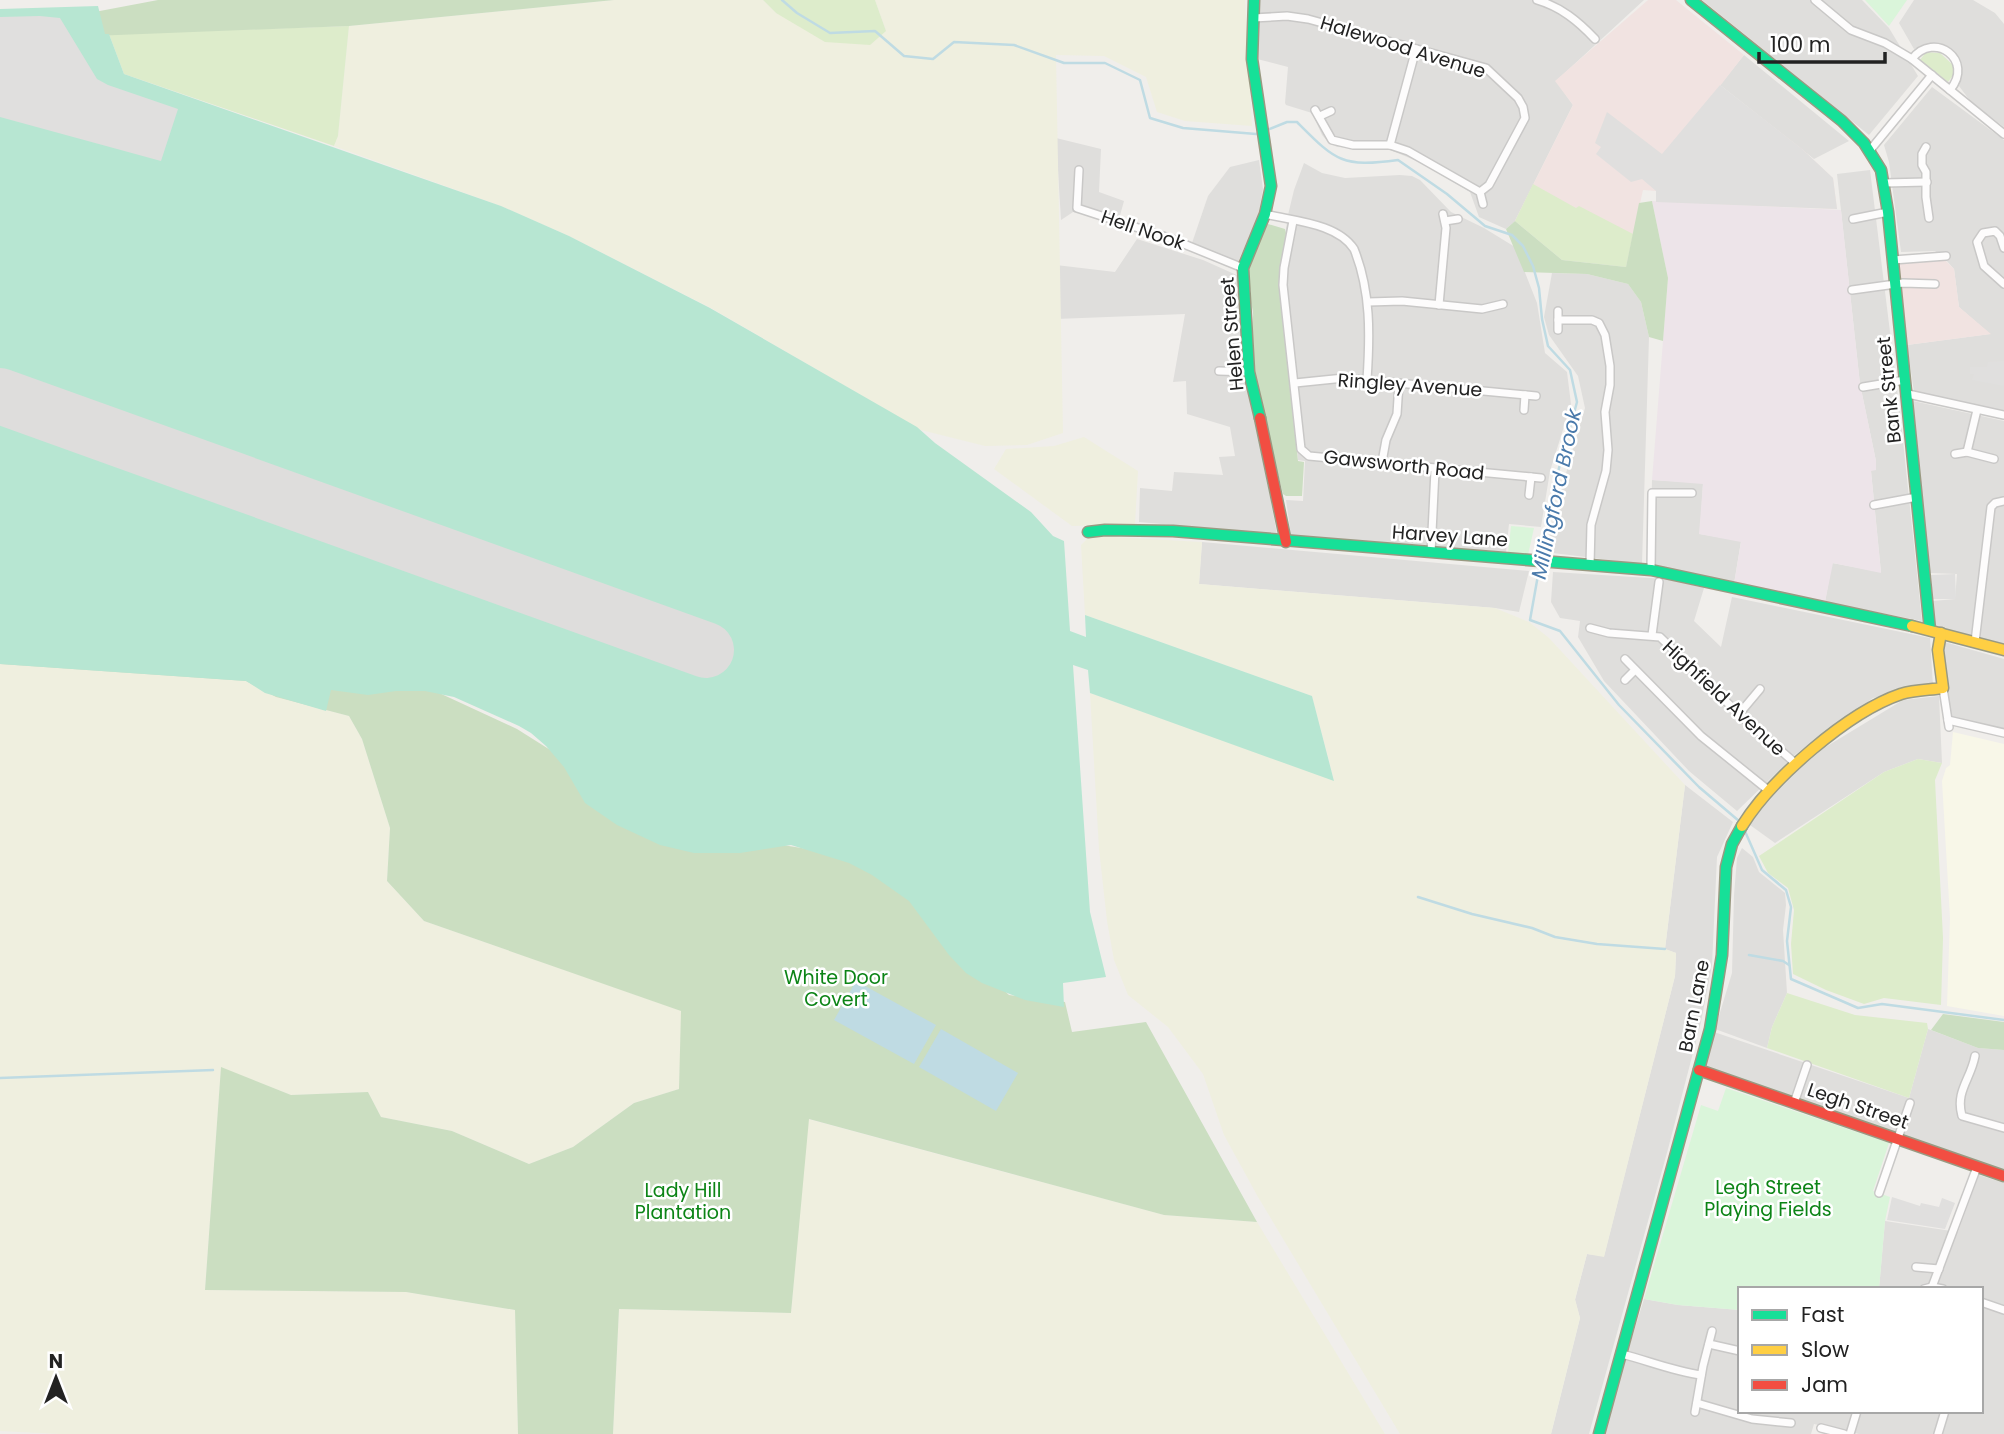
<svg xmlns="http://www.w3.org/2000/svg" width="2004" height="1434" font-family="Poppins,sans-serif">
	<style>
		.residential { fill: #dfdedc }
		.commercial { fill: #f1e3e1 }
		.industrial { fill: #ede4e9 }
		.education { fill: #f8f7e8 }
		.farmland { fill: #efefdf }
		.grass { fill: #ddeccb }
		.forest { fill: #cbdec1 }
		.park { fill: #daf5da }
		.pitch { fill: #b7e6d2 }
		.parking { fill: #e0dfde }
		.water { fill: #bfdbe3 }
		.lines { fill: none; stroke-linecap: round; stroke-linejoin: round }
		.stream { stroke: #bfdbe3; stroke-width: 2.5 }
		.runway { stroke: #dedddc; stroke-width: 56 }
		.street-casing { stroke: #c9c8c7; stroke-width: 10 }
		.fast-casing { stroke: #999a82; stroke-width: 13 }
		.slow-casing { stroke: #999a82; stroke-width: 13 }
		.jam-casing { stroke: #999a82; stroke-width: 13 }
		.street { stroke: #fdfcfc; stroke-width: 7 }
		.fast { stroke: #16e098; stroke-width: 10 }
		.slow { stroke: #ffcf43; stroke-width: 10 }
		.jam { stroke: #f24e42; stroke-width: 10 }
		.labels { text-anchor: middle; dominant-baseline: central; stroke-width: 5; stroke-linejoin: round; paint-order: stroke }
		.street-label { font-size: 19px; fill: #222; stroke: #fff }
		.park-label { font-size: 19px; fill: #0c8416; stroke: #fff }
		.water-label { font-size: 21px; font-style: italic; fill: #4a7aab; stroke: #fff }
	</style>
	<rect width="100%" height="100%" fill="#f0eeeb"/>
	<!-- residential -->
	<g class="residential">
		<path d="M1260,0H1644L1556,81L1573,105L1515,221L1506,229L1479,217L1470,192L1419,162L1388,149L1337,147L1329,143L1322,135L1312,113L1286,105L1285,103L1288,67L1257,59Z"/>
		<path d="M1702,0H1862L1889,28L1918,76L1869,135Z"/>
		<path d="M1914,0H1973L1995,13L2004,24V127L1971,102L1959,86L1962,71L1960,61L1952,50L1932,44L1914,49L1899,23Z"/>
		<path d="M1744,55L1849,141L1814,159L1720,85Z"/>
		<path d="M1932,87L2004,140V414L1914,392L1907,345L1990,334L1959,307L1954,269L1946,260L1935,251L1901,252L1889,162L1884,145Z"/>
		<path d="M1056,138L1101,149L1099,192L1124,201L1119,219L1076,210L1061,220Z"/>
		<path d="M1259,160L1263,189L1258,217L1237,264L1192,243L1208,196L1230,167Z"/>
		<path d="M1304,163L1322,173L1345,178L1400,175L1412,176L1420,180L1451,212L1484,228L1515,247L1537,303L1545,353L1567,372L1571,404L1550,471L1541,527L1509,524L1506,552L1291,535L1286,500L1303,501L1305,461L1298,460L1280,271L1288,215L1294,190Z"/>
		<path d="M1870,170L1900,413L1922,621L1825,602L1832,563L1881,572L1871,471L1876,461L1860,384L1837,174Z"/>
		<path d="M1137,239L1203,260L1241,277L1242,350L1277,534L1139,522L1140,488L1172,491L1174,472L1223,475L1219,457L1235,456L1230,427L1187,414L1186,381L1173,382L1185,314L1056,319V265L1115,272Z"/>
		<path d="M1552,273L1587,274L1628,284L1641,302L1649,337L1642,564L1545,552L1562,487L1585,408L1578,376L1549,335L1544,317Z"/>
		<path d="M1913,401L2004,421V646L1934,626L1933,601L1955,599L1957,574L1930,573Z"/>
		<path d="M1652,480L1703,483L1700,534L1741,541L1734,584L1650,565Z"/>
		<path d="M1202,542L1529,571L1519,612L1495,608L1199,584Z"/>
		<path d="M1553,572L1666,579L1704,588L1694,621L1721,647L1732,597L1930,638L1933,686L1873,698L1796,754L1737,811L1689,771L1604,681L1578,637L1580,621L1560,618L1551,602Z"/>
		<path d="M1941,641L2004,659V732L1949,719Z"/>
		<path d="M1939,696L1942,763L1918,759L1884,772L1775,843L1750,825L1774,790L1824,748L1903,700Z"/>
		<path d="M1685,785L1733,822L1717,857L1712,965L1701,1022L1668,1149L1589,1434H1551L1580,1318L1575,1300L1587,1254L1604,1256L1675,976L1676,953L1665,949Z"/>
		<path d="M1742,848L1753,857L1759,872L1785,893L1786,905L1783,930L1787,993L1772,1027L1767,1048L1715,1029L1732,973L1734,895L1737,858Z"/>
		<path d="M1928,1029L1978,1048L2004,1050V1170L1704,1067L1714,1032L1909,1098Z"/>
		<path d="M1979,1175L2004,1183V1434H1859L1814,1424L1811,1434H1602L1644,1299L1678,1305L1740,1310V1411H1981V1289H1879L1885,1221L1958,1232Z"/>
	</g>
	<!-- commercial -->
	<g class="commercial">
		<path d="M1648,0H1676L1744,55L1720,86L1802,149L1833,178L1837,209L1656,202V191L1643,190L1626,267L1515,221L1573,105L1555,81Z"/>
		<path d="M1943,258L1954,269L1959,307L1991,334L1907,345L1902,288L1903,279L1900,278L1899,263Z"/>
	</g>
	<!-- industrial -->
	<path class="industrial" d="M1652,201L1841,210L1860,384L1876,461V470L1871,471L1881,573L1833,563L1825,602L1734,584L1741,542L1699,534L1703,484L1652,480L1668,278Z"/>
	<!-- education -->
	<path class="education" d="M1953,732L2004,744V1016L1947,1006L1950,918L1942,781L1946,768L1950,765Z"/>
	<!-- farmland -->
	<g class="farmland">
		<path d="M614,0H763L776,13L886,31L875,0H1245L1252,126L1185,121L1157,112L1146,77L1104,56L1056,55L1063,433L1027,445L985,446L921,430L711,308L569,236L501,206L334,146L338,136L349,26Z"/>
		<path d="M1084,437L1138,471L1135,524L1072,526L994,469L1006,449L1054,446Z"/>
		<path d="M1095,536L1202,542L1199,584L1495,608L1529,622L1549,638L1685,785L1665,949L1676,953L1675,976L1604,1257L1587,1254L1575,1299L1580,1318L1551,1434H1400L1258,1197L1224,1135L1203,1074L1168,1027L1128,995L1114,960L1107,921L1099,849L1090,693L1334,780L1312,696L1085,615L1081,545L1088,538Z"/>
		<path d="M0,664L246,681L276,697L349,716L362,739L390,828L387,881L424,921L682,1011L679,1089L634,1103L573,1147L529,1164L452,1131L381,1117L368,1092L291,1095L221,1068L205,1290L406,1292L515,1310L518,1434H59L0,1431Z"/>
		<path d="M808,1119L1164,1215L1257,1222L1385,1434H613L619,1309L791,1313Z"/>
	</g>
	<!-- grass -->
	<g class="grass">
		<path d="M763,0H875L886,31L870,45L825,42L776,13Z"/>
		<path d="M349,26L338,136L334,146L124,74L109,34Z"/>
		<path d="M1926,52L1940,53L1953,65L1954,74L1948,82L1920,60Z"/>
		<path d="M1533,184L1576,208L1579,206L1633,234L1626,267L1562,260L1515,221Z"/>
		<path d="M1918,759L1942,763L1935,780L1943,938L1941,1005L1884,998L1864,1004L1826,990L1793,974L1791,944L1794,910L1788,888L1768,873L1759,856L1884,772Z"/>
		<path d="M1787,993L1855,1015L1927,1023L1928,1029L1909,1098L1767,1048L1772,1027Z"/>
	</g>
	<!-- forest -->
	<g class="forest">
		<path d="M158,0H614L349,26L92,36L68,17Z"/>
		<path d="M1652,201L1668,278L1663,341L1649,337L1641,302L1628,284L1587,274L1524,272L1506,229L1515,221L1562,260L1626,267L1639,203Z"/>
		<path d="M1268,224L1285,229L1286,233L1279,287L1298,461L1304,462L1302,496H1286L1283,494C1269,436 1246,377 1253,317C1254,307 1248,301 1251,291C1240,268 1255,247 1265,226Z"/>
		<path d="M128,549L517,729L674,828L896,863L979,967L1009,995L1065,1002L1072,1032L1146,1022L1257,1222L1164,1215L809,1119L791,1313L619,1309L613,1434H518L515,1310L406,1292L205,1290L221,1067L291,1095L368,1092L381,1117L452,1131L529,1164L573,1147L634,1103L679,1089L681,1011L424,921L387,881L390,828L362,739L349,716L276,697L246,681L0,664Z"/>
		<path d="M1943,1014L2004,1022V1050L1978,1048L1931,1030Z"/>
	</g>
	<!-- park -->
	<g class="park">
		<path d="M1865,0H1907L1889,26Z"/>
		<path d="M1511,526L1534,528L1528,555L1508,553Z"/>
		<path d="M1726,1088L1889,1143L1873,1191L1890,1197L1885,1221L1879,1289H1740V1310L1678,1305L1644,1299L1701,1105L1718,1111Z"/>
	</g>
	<!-- pitch -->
	<path class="pitch" d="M98,6L105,34H109L124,74L501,206L569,236L710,308L917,427L935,443L1031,512L1053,536L1064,541L1070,631L1086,637L1085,615L1312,696L1334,781L1090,693L1088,670L1073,665L1090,912L1106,977L1063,983L1064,1007L1025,1000L982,983L966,973L949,955L909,901L872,875L849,863L791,845L740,853H694L660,845L617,825L585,803L564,767L546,746L531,733L519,726L454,697L425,691H396L368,695L331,690L326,711L265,693L246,681L0,664V9Z"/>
	<!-- parking -->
	<g class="parking">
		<path d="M40,16L60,18L97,79L108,85L178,109L161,161L0,117V17Z"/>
		<path d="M1720,85L1802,149L1833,178L1837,209L1656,202V191L1642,179L1631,182L1596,154L1601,147L1595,143L1607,112L1662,154Z"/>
		<path d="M2004,361V386L1972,380L1974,374H1970V367H1987L1988,362Z"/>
		<path d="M1955,574L1956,599H1933L1931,575Z"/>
		<path d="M1892,1197L1920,1206L1921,1203L1939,1207L1942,1198L1955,1203L1945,1229L1887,1220Z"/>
	</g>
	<!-- water -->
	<g class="water">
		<path d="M856,981L936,1025L914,1064L834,1020Z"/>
		<path d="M941,1029L1018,1073L996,1111L919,1067Z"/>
	</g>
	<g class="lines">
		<!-- stream -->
		<g class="stream">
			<path d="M782,0L797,13L830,33L875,31L904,56L933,59L954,42L1014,45L1064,63H1105L1140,80L1150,118L1183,128L1256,134L1261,132"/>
			<path d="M1267,130L1287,122H1297C1335,160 1341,168 1398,160L1447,194L1485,226L1512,235L1523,246L1533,266L1539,288L1542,319L1548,346L1570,370L1577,402L1559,468L1541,558"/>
			<path d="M1540,564L1530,620L1560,631L1619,705L1699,787L1739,821"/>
			<path d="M1744,829L1762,870L1786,890L1791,907L1787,941L1791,979L1858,1008L1882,1004L2004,1020"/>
			<path d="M1418,897L1472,914L1532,928L1555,937L1597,944L1665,949"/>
			<path d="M1749,955L1783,961L1789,965"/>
			<path d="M0,1078L213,1070"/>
		</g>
		<!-- runway -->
		<path class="runway" d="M0,396L706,650"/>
		<!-- street casing -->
		<g class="street-casing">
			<g id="street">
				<path d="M1537,0C1561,7 1578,21 1595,39"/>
				<path d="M1815,0L1851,30L1885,43L1912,59L2004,134"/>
				<path d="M1253,18L1287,16L1308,19L1486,68L1518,98L1523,107L1525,118L1489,185L1480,192"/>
				<path d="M1912,59C1934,30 1975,60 1950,90"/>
				<path d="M1315,110L1332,140L1353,145H1390L1408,151L1480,192L1483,204"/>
				<path d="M1320,116L1331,111"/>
				<path d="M1390,145L1416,49"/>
				<path d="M1926,147L1922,154V165L1926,172V197L1929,218"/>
				<path d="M1871,149L1932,75"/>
				<path d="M1079,170L1077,208L1169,238L1243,268"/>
				<path d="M1884,183L1927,182"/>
				<path d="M1265,214C1293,221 1337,223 1354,249C1371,291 1370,335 1367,380"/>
				<path d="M1853,219L1888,212"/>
				<path d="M1293,221L1284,268L1283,285L1301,449L1309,456L1541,478"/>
				<path d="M1445,221L1458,219"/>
				<path d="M2004,248L2000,236L1995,231L1983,233L1977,242L1984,266L2004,284"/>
				<path d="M1893,260L1946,256"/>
				<path d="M1852,290L1903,283L1935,284"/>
				<path d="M1368,302L1402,301L1482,309L1503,304"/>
				<path d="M1439,305L1446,228L1443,214"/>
				<path d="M1558,320H1592L1599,323L1605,335L1610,366V385L1605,412L1608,450L1606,471L1591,525L1590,565"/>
				<path d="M1558,330V311"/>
				<path d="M1219,371L1249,372"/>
				<path d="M1295,383L1344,378L1536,396"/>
				<path d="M1863,387L1905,380"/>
				<path d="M1908,394L2004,415"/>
				<path d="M1524,410L1525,395"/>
				<path d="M1967,452L1977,410"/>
				<path d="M1955,454L1967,452L1994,459"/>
				<path d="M1382,462L1386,440L1397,414L1399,383"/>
				<path d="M1529,495L1531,477"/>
				<path d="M1874,505L1917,497"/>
				<path d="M1431,553L1435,470"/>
				<path d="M1651,570L1652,493H1692"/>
				<path d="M1590,628L1609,633L1660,637L1739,714L1795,763"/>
				<path d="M1652,635L1659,582"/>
				<path d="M1975,642L1991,507L1995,503L2004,501"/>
				<path d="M1625,659L1701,736L1768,790"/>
				<path d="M1625,680L1635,670"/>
				<path d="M1943,688L1949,727"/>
				<path d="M1739,714L1760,689"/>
				<path d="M1948,720L2004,733"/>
				<path d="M1975,1056C1971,1079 1955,1091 1962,1116L2004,1128"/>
				<path d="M1794,1103L1807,1065"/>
				<path d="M1879,1193L1910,1103"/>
				<path d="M1916,1267L1939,1269"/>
				<path d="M1932,1287L1977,1167"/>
				<path d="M1924,1289L1932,1287L1943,1289"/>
				<path d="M1981,1302L2004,1310"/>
				<path d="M1709,1344L1740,1351"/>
				<path d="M1622,1354C1649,1361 1673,1371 1701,1375"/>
				<path d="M1697,1403L1752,1419L1791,1423"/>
				<path d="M1695,1412L1703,1366L1712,1331"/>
				<path d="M1821,1428L1844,1434"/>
				<path d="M1850,1434L1857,1411"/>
				<path d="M1938,1434L1945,1411"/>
			</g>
		</g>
		<!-- fast casing -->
		<g class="fast-casing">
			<g id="fast">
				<path d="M1254,0L1252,59L1271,186L1265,214L1243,268L1249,372L1260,418"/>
				<path d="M1691,0L1842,121L1864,143L1881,170L1888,212L1930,630"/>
				<path d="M1088,532L1105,530L1173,531L1651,570L1912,626"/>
				<path d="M1599,1434L1710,1029L1722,955L1726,867L1732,844L1742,826"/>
			</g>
		</g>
		<!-- slow casing -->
		<g class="slow-casing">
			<g id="slow">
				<path d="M1912,626L2004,650"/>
				<path d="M1742,826C1771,779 1848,712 1901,694C1914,690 1929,690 1943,688L1938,650L1941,633"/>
			</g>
		</g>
		<!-- jam casing -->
		<g class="jam-casing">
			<g id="jam">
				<path d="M1260,418L1286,542"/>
				<path d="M1699,1070L2004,1176"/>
			</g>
		</g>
		<!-- street -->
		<use href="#street" class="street"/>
		<!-- fast -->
		<use href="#fast" class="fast"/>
		<!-- slow -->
		<use href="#slow" class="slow"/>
		<!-- jam -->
		<use href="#jam" class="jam"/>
	</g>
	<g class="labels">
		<!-- street labels -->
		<g class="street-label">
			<text transform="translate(1403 47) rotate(17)">Halewood Avenue</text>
			<text transform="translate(1143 230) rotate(19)">Hell Nook</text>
			<text transform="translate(1232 334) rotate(-95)">Helen Street</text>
			<text transform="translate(1410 385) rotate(4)">Ringley Avenue</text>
			<text transform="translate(1889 390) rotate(-96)">Bank Street</text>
			<text transform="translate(1404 465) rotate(6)">Gawsworth Road</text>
			<text transform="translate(1450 536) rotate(4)">Harvey Lane</text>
			<text transform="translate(1724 698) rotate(43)">Highfield Avenue</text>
			<text transform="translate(1694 1006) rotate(-79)">Barn Lane</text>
			<text transform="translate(1858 1106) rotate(19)">Legh Street</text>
		</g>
		<!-- park labels -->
		<g class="park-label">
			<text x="836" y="977">White Door<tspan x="836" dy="22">Covert</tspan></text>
			<text x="1768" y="1187">Legh Street<tspan x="1768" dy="22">Playing Fields</tspan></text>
			<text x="683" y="1190">Lady Hill<tspan x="683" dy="22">Plantation</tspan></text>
		</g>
		<!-- water labels -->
		<g class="water-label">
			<text transform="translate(1556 494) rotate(-78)">Millingford Brook</text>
		</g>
	</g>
	<!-- legend -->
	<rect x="1738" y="1287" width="245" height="126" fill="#ffffff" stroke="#a7a7a7" stroke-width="2"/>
	<rect x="1752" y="1310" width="35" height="10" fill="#16e098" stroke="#a7a7a7" stroke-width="2"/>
	<text x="1801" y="1322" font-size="21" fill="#222222">Fast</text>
	<rect x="1752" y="1345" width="35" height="10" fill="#ffcf43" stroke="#a7a7a7" stroke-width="2"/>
	<text x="1801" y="1357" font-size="21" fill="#222222">Slow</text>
	<rect x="1752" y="1380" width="35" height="10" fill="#f24e42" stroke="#a7a7a7" stroke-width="2"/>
	<text x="1801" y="1392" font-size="21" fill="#222222">Jam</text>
	<!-- north arrow -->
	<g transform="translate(56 1378)" stroke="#ffffff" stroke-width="5" paint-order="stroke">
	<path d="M0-5L12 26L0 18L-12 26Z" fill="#222222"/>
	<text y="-10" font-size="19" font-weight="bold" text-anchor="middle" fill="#222222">N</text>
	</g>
	<!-- scale -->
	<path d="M1759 52v10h126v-10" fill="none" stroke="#222222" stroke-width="3.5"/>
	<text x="1770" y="52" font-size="21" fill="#222222" stroke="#ffffff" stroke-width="5" paint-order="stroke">100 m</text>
</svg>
